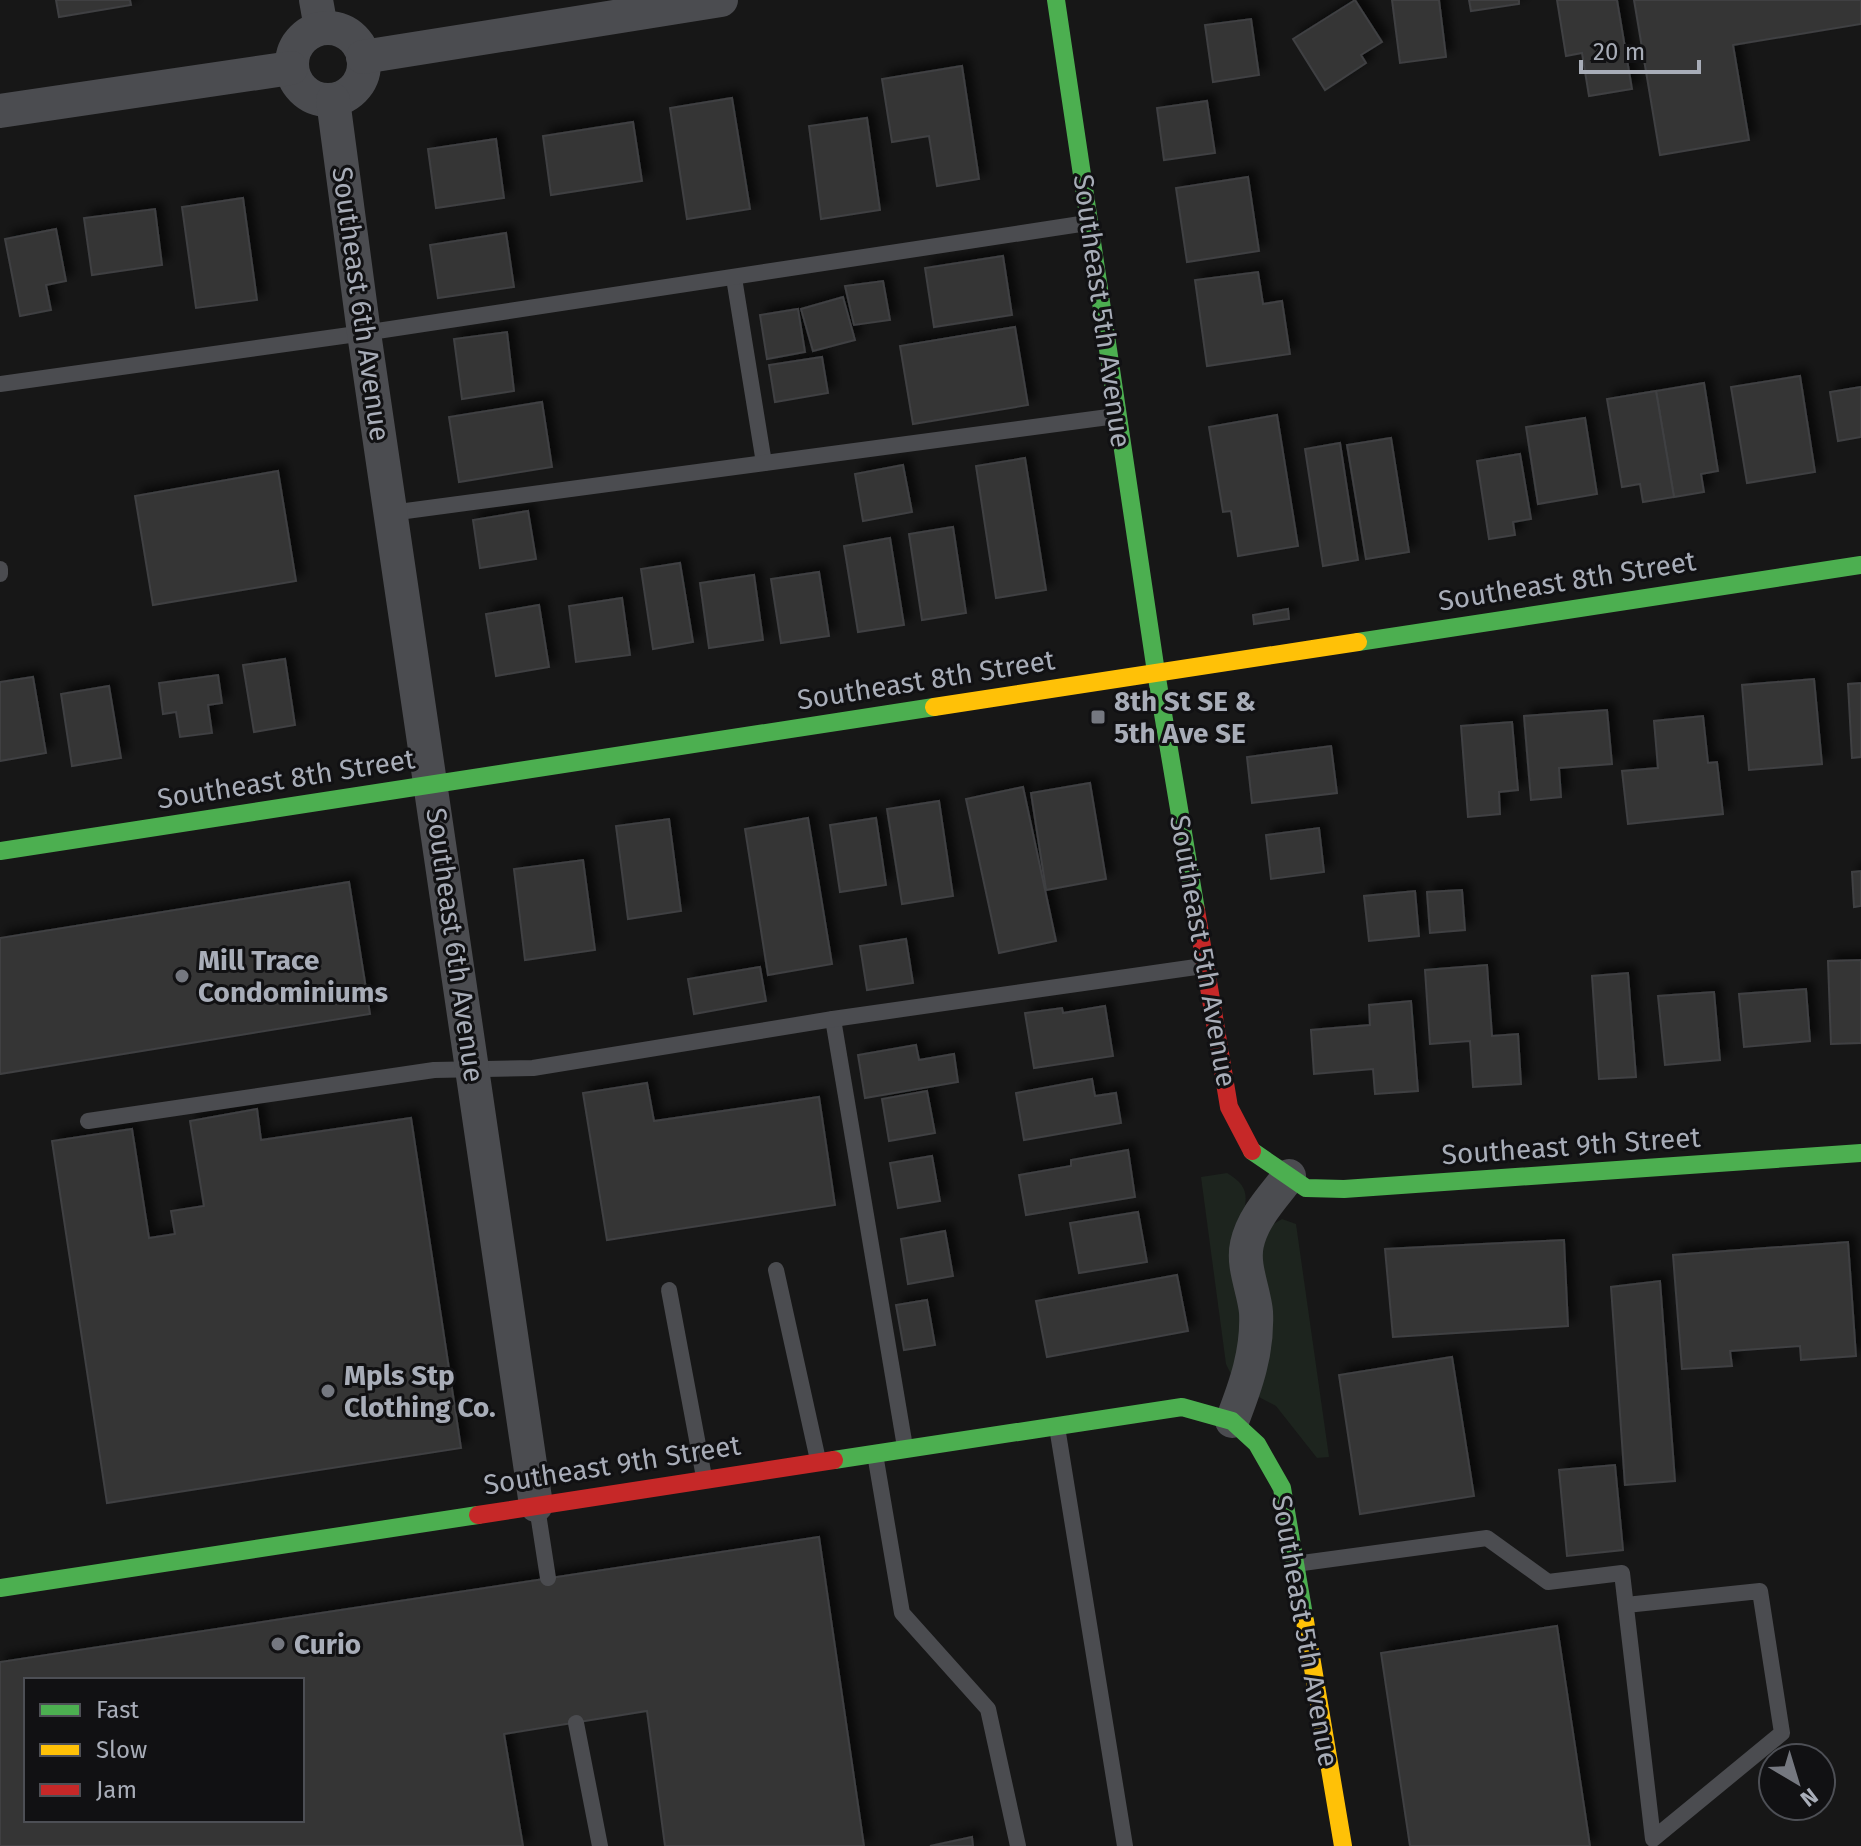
<svg xmlns="http://www.w3.org/2000/svg" width="1861" height="1846" font-family="'Fira Sans',sans-serif">
	<style>
		.green { fill: #1d241e }
		.building { fill: #353536; stroke: #3f4043; stroke-width: 2; fill-rule: evenodd; filter: url(#shadow) }
		.lines { fill: none; stroke-linecap: round; stroke-linejoin: round }
		.lane { stroke: #4b4c50; stroke-width: 16 }
		.street { stroke: #4b4c50; stroke-width: 34 }
		.fast { stroke: #4caf50; stroke-width: 18 }
		.slow { stroke: #ffc107; stroke-width: 18 }
		.jam { stroke: #c62828; stroke-width: 18 }
		.poi-dot { fill: #757880; stroke: #111113; stroke-width: 3 }
		.labels { text-anchor: middle; dominant-baseline: central; stroke-width: 6; stroke-linejoin: round; paint-order: stroke }
		.street-label { font-size: 28px; fill: #a8adb8; stroke: #111113 }
		.poi-label { font-size: 28px; font-weight: bold; fill: #a8adb8; stroke: #111113; text-anchor: start }
	</style>
	<defs>
		<filter id="shadow"><feDropShadow dx="7" dy="-7" stdDeviation="4" flood-color="#0009"/></filter>
	</defs>
	<rect width="100%" height="100%" fill="#171717"/>
	<!-- green -->
	<g class="green">
		<path d="M1227,1173C1247,1185 1249,1195 1242,1217L1246,1347L1231,1374L1226,1364L1201,1177Z"/>
		<path d="M1282,1219L1296,1224L1329,1457L1317,1458L1276,1406L1259,1397V1250L1265,1229Z"/>
	</g>
	<!-- building -->
	<g class="building">
		<path d="M56,0H130L131,5L59,17Z"/>
		<path d="M1355,0L1382,42L1361,55L1366,63L1325,90L1293,39Z"/>
		<path d="M1392,0H1439L1446,57L1400,63Z"/>
		<path d="M1469,0H1519V4L1471,11Z"/>
		<path d="M1557,0H1617L1632,89L1589,96L1582,53L1566,56Z"/>
		<path d="M1634,0H1861V24L1733,45L1749,140L1660,155Z"/>
		<path d="M1251,19L1259,75L1213,82L1205,25Z"/>
		<path d="M962,66L979,179L937,186L929,136L892,142L882,79Z"/>
		<path d="M732,98L750,209L687,219L670,108Z"/>
		<path d="M1207,101L1215,153L1164,160L1157,108Z"/>
		<path d="M867,118L880,210L821,219L809,126Z"/>
		<path d="M633,122L642,181L551,195L543,136Z"/>
		<path d="M496,139L504,198L436,208L428,149Z"/>
		<path d="M1248,177L1259,251L1187,262L1176,188Z"/>
		<path d="M243,198L257,300L196,308L182,207Z"/>
		<path d="M155,209L162,265L92,275L84,218Z"/>
		<path d="M56,229L66,281L46,285L51,310L20,316L5,239Z"/>
		<path d="M506,233L514,287L438,298L430,245Z"/>
		<path d="M1003,256L1012,315L934,327L925,268Z"/>
		<path d="M1258,272L1263,304L1282,301L1290,354L1207,366L1195,280Z"/>
		<path d="M883,281L890,320L854,325L845,286Z"/>
		<path d="M843,297L855,340L813,351L801,309Z"/>
		<path d="M798,309L805,352L767,359L760,315Z"/>
		<path d="M1015,327L1028,405L913,424L900,346Z"/>
		<path d="M507,332L514,391L462,399L454,339Z"/>
		<path d="M822,357L828,393L775,402L769,365Z"/>
		<path d="M1800,376L1815,472L1747,483L1731,387Z"/>
		<path d="M1704,383L1718,471L1701,474L1704,492L1674,497L1656,391Z"/>
		<path d="M1861,387V437L1838,441L1830,392Z"/>
		<path d="M1656,391L1674,497L1643,502L1640,484L1622,487L1607,399Z"/>
		<path d="M542,402L552,467L459,482L449,417Z"/>
		<path d="M1277,415L1298,546L1238,556L1231,511L1223,512L1209,427Z"/>
		<path d="M1585,418L1597,494L1538,504L1526,427Z"/>
		<path d="M1391,438L1409,552L1366,559L1347,445Z"/>
		<path d="M1340,443L1358,560L1323,566L1305,449Z"/>
		<path d="M1520,454L1531,519L1513,522L1515,535L1489,539L1477,461Z"/>
		<path d="M1025,458L1046,590L996,598L976,466Z"/>
		<path d="M903,465L912,512L863,521L855,474Z"/>
		<path d="M278,471L296,581L153,605L135,496Z"/>
		<path d="M528,511L536,559L480,568L473,520Z"/>
		<path d="M953,527L966,613L922,620L909,534Z"/>
		<path d="M890,538L904,625L858,632L844,546Z"/>
		<path d="M680,563L693,642L653,649L641,569Z"/>
		<path d="M819,572L829,636L781,643L771,579Z"/>
		<path d="M754,575L763,640L709,648L700,583Z"/>
		<path d="M622,598L630,655L576,662L569,606Z"/>
		<path d="M539,605L549,667L496,676L486,614Z"/>
		<path d="M1288,609L1289,619L1254,624L1253,615Z"/>
		<path d="M285,659L295,725L254,732L243,665Z"/>
		<path d="M218,675L222,703L208,705L212,733L180,737L176,712L163,714L159,683Z"/>
		<path d="M33,677L46,753L0,761V682Z"/>
		<path d="M1814,679L1822,764L1749,770L1742,685Z"/>
		<path d="M1861,683V757L1852,758L1848,684Z"/>
		<path d="M109,686L121,758L72,766L61,694Z"/>
		<path d="M1607,710L1612,764L1559,768L1561,797L1531,800L1524,716Z"/>
		<path d="M1703,716L1708,763L1717,762L1723,814L1628,824L1622,771L1658,768L1654,721Z"/>
		<path d="M1512,722L1518,790L1499,792L1500,814L1468,817L1461,726Z"/>
		<path d="M1331,746L1337,793L1252,803L1247,757Z"/>
		<path d="M1090,783L1106,879L1046,890L1031,793Z"/>
		<path d="M1023,787L1056,941L999,953L966,799Z"/>
		<path d="M939,801L953,896L902,904L887,809Z"/>
		<path d="M808,818L832,964L768,975L745,829Z"/>
		<path d="M876,818L886,885L840,892L830,825Z"/>
		<path d="M669,819L681,911L628,919L616,826Z"/>
		<path d="M1319,828L1324,872L1271,879L1266,835Z"/>
		<path d="M583,860L595,950L525,960L514,869Z"/>
		<path d="M1861,871V906L1854,907L1852,872Z"/>
		<path d="M349,882L370,1014L0,1074V938Z"/>
		<path d="M1462,890L1465,930L1430,933L1427,892Z"/>
		<path d="M1415,891L1419,936L1369,941L1364,896Z"/>
		<path d="M906,939L913,983L867,990L860,946Z"/>
		<path d="M1861,960V1043L1831,1044L1828,961Z"/>
		<path d="M1487,965L1492,1036L1518,1034L1521,1084L1473,1087L1470,1041L1430,1044L1425,970Z"/>
		<path d="M760,967L766,1001L694,1014L688,979Z"/>
		<path d="M1628,973L1636,1077L1599,1079L1592,976Z"/>
		<path d="M1806,989L1810,1041L1744,1047L1739,994Z"/>
		<path d="M1714,992L1720,1060L1665,1065L1658,996Z"/>
		<path d="M1411,1001L1418,1091L1375,1094L1373,1069L1314,1074L1311,1030L1370,1025L1369,1005Z"/>
		<path d="M1105,1006L1113,1056L1034,1068L1025,1013L1062,1008L1063,1013Z"/>
		<path d="M916,1045L919,1060L954,1054L958,1082L865,1098L858,1055Z"/>
		<path d="M1092,1079L1095,1096L1116,1093L1121,1123L1024,1140L1016,1093Z"/>
		<path d="M647,1083L654,1121L819,1097L835,1205L607,1240L583,1093Z"/>
		<path d="M927,1091L935,1133L889,1141L882,1099Z"/>
		<path d="M257,1109L261,1140L411,1118L461,1448L107,1503L52,1141L132,1129L149,1238L175,1234L171,1211L204,1206L190,1121Z"/>
		<path d="M1128,1150L1135,1197L1026,1215L1019,1175L1071,1166V1160Z"/>
		<path d="M932,1156L940,1201L898,1208L890,1163Z"/>
		<path d="M1138,1212L1147,1262L1079,1273L1070,1223Z"/>
		<path d="M945,1231L953,1276L908,1284L901,1239Z"/>
		<path d="M1564,1240L1568,1326L1393,1337L1385,1249Z"/>
		<path d="M1848,1242L1856,1356L1801,1360L1800,1346L1730,1351L1732,1366L1682,1369L1673,1255Z"/>
		<path d="M1177,1275L1188,1331L1047,1357L1036,1301Z"/>
		<path d="M1660,1281L1675,1481L1625,1485L1611,1287Z"/>
		<path d="M927,1300L935,1345L904,1350L896,1305Z"/>
		<path d="M1452,1357L1474,1496L1360,1514L1339,1375Z"/>
		<path d="M1615,1465L1623,1550L1567,1556L1559,1470Z"/>
		<path d="M819,1537L864,1846H665L647,1711L504,1734L523,1846H0V1662ZM26,1680H302V1820H26Z"/>
		<path d="M1557,1626L1590,1846H1410L1381,1653Z"/>
		<path d="M972,1837L973,1846H930Z"/>
	</g>
	<g class="lines">
		<!-- lane -->
		<g class="lane">
			<path d="M734,278L764,463"/>
			<path d="M0,384L364,333L1087,223"/>
			<path d="M391,513L1116,416"/>
			<path d="M0,569V574"/>
			<path d="M833,1019L905,1447"/>
			<path d="M88,1121L434,1070L533,1068L833,1019L1203,966"/>
			<path d="M776,1270L818,1460"/>
			<path d="M669,1290L704,1477"/>
			<path d="M1057,1427L1125,1846"/>
			<path d="M875,1454L902,1613L988,1709L1018,1846"/>
			<path d="M537,1507L548,1578"/>
			<path d="M1295,1564L1487,1538L1548,1582L1622,1573L1653,1839L1782,1733L1760,1591L1626,1605"/>
			<path d="M576,1723L600,1846"/>
		</g>
		<!-- street -->
		<g class="street">
			<path d="M316,0L321,28"/>
			<circle cx="328" cy="64" r="36"/>
			<path d="M363,57L721,0"/>
			<path d="M333,100L364,333L536,1505"/>
			<path d="M0,111L291,68"/>
			<path d="M1232,1421C1246,1385 1258,1351 1256,1312C1254,1290 1242,1266 1247,1244C1253,1217 1273,1197 1289,1176"/>
		</g>
		<!-- fast -->
		<g class="fast">
			<path d="M1056,0L1156,672L1196,910"/>
			<path d="M1358,642L1861,565"/>
			<path d="M0,851L934,707"/>
			<path d="M1252,1151L1306,1188L1344,1189L1861,1153"/>
			<path d="M834,1460L1182,1407L1232,1421L1257,1444L1282,1488L1305,1621"/>
			<path d="M0,1588L478,1515"/>
		</g>
		<!-- slow -->
		<g class="slow">
			<path d="M934,707L1358,642"/>
			<path d="M1305,1621L1343,1846"/>
		</g>
		<!-- jam -->
		<g class="jam">
			<path d="M1196,910L1229,1107L1252,1151"/>
			<path d="M478,1515L834,1460"/>
		</g>
	</g>
	<!-- markers -->
	<g class="poi-dot">
		<rect x="1090" y="709" width="16" height="16" rx="4"/>
		<circle cx="182" cy="976" r="8"/>
		<circle cx="328" cy="1391" r="8"/>
		<circle cx="278" cy="1644" r="8"/>
	</g>
	<g class="labels">
		<!-- street labels -->
		<g class="street-label">
			<text transform="translate(361 304) rotate(82)">Southeast 6th Avenue</text>
			<text transform="translate(1102 311) rotate(82)">Southeast 5th Avenue</text>
			<text transform="translate(1567 581) rotate(-9)">Southeast 8th Street</text>
			<text transform="translate(926 680) rotate(-9)">Southeast 8th Street</text>
			<text transform="translate(286 779) rotate(-9)">Southeast 8th Street</text>
			<text transform="translate(455 945) rotate(82)">Southeast 6th Avenue</text>
			<text transform="translate(1203 951) rotate(80)">Southeast 5th Avenue</text>
			<text transform="translate(1571 1146) rotate(-4)">Southeast 9th Street</text>
			<text transform="translate(612 1465) rotate(-9)">Southeast 9th Street</text>
			<text transform="translate(1305 1631) rotate(80)">Southeast 5th Avenue</text>
		</g>
		<!-- poi labels -->
		<g class="poi-label">
			<text x="1114" y="701">8th St SE &amp;<tspan x="1114" dy="32">5th Ave SE</tspan></text>
			<text x="198" y="960">Mill Trace<tspan x="198" dy="32">Condominiums</tspan></text>
			<text x="344" y="1375">Mpls Stp<tspan x="344" dy="32">Clothing Co.</tspan></text>
			<text x="294" y="1644">Curio</text>
		</g>
	</g>
	<!-- legend -->
	<rect x="24" y="1678" width="280" height="144" fill="#111113" stroke="#4d4f55" stroke-width="2"/>
	<rect x="40" y="1704" width="40" height="12" fill="#4caf50" stroke="#4d4f55" stroke-width="2"/>
	<text x="96" y="1718" font-size="24" fill="#a8adb8">Fast</text>
	<rect x="40" y="1744" width="40" height="12" fill="#ffc107" stroke="#4d4f55" stroke-width="2"/>
	<text x="96" y="1758" font-size="24" fill="#a8adb8">Slow</text>
	<rect x="40" y="1784" width="40" height="12" fill="#c62828" stroke="#4d4f55" stroke-width="2"/>
	<text x="96" y="1798" font-size="24" fill="#a8adb8">Jam</text>
	<!-- north arrow -->
	<g transform="translate(1797 1782) rotate(142)"><circle r="38" fill="#111113" stroke="#4d4f55" stroke-width="2"/>
	<path d="M0-6L14 30L0 20L-14 30Z" fill="#757880"/>
	<text y="-12" font-size="22" font-weight="bold" text-anchor="middle" fill="#a8adb8">N</text>
	</g>
	<!-- scale -->
	<path d="M1581 60v12h118v-12" fill="none" stroke="#a8adb8" stroke-width="4"/>
	<text x="1593" y="60" font-size="24" fill="#a8adb8" stroke="#111113" stroke-width="6" paint-order="stroke">20 m</text>
</svg>
